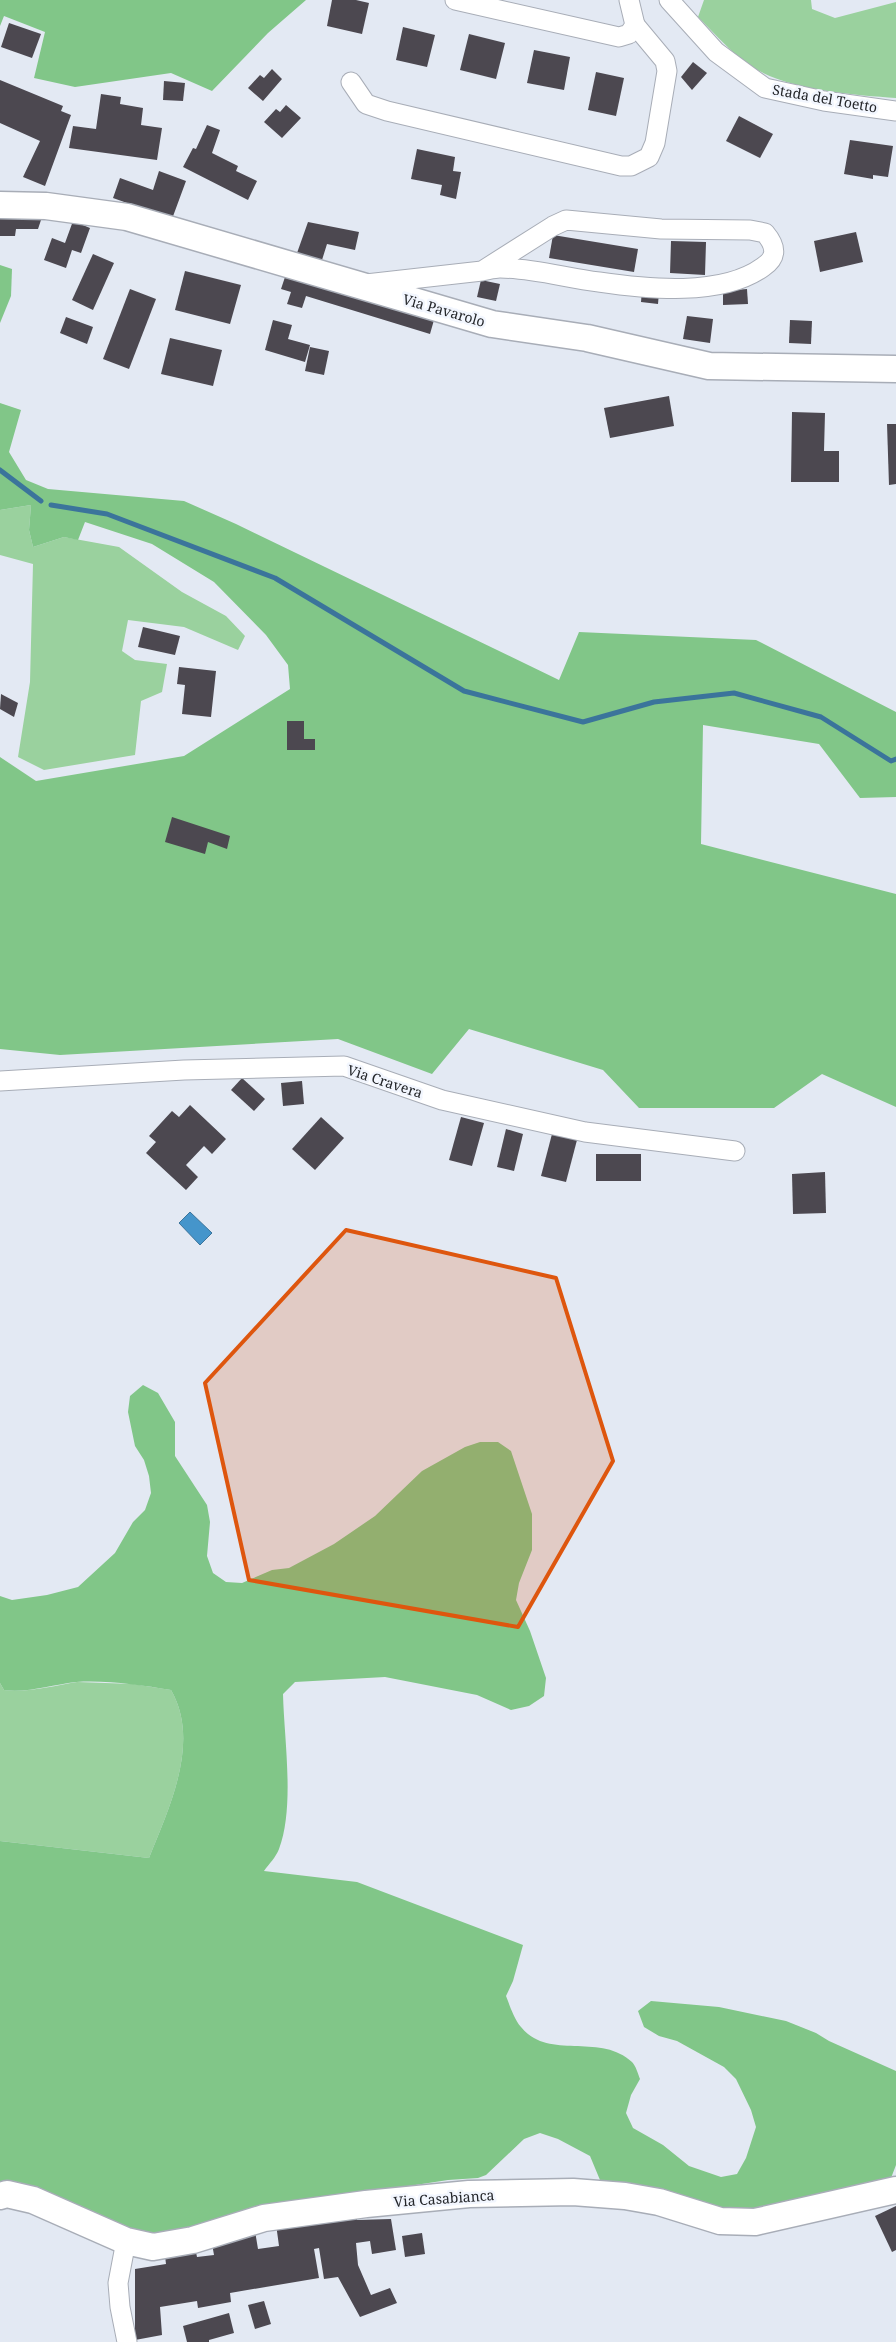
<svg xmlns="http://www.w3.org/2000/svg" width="896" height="2342" font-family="'Noto Serif',serif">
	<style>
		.green { fill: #9ad19e }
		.forest { fill: #81c688 }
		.water { fill: #4595cb; stroke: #3b749b }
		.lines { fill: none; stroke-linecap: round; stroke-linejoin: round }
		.stream { stroke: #3b749b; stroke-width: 5 }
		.building { fill: #4c4850 }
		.street-casing { stroke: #a8adb7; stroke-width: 21 }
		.secondary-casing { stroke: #a8adb7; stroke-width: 29 }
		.street { stroke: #fff; stroke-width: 19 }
		.secondary { stroke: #fff; stroke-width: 26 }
		.marked { fill: #de560e; fill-opacity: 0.2; stroke: #de560e; stroke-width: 4; stroke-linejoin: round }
		.labels { text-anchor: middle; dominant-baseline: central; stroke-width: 5; stroke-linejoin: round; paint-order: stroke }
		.street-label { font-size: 14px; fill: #24262a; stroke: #f2f6fe }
	</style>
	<rect width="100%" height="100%" fill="#e3e9f3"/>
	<!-- green -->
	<g class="green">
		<path d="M704,0H811L812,9L835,18L896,2V98C847,94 778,90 739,58C725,45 712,31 698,17Z"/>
		<path d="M31,505L29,530L33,547L64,537L119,547L182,592L226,616L245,636L238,650L184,627L128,620L122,651L135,660L167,664L162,692L141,701L135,755L44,770L18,757L30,682L33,564L0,555V510Z"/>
		<path d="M77,1682L133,1684L171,1690C201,1742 169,1808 149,1858L0,1841V1683L4,1690C27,1693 53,1686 77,1682Z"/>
	</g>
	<!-- forest -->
	<g class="forest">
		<path d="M0,0H306L268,33L212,91L171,73L75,87L34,78L45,32L4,16L0,26Z"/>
		<path d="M0,265L12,269L11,296L0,323Z"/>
		<path d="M0,403L21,410L9,452L26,480L48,489L184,501L236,524L559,680L579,632L756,640L896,712V797L860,798L819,744L703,725L701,844L896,894V1107L822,1074L774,1108H639L603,1070L469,1029L432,1074L338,1039L60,1055L0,1049V757L36,781L184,756L290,689L288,665L266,635L214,582L152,544L85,522L78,540L64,537L33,547L29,530L31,505L0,510Z"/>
		<path d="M143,1385L158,1393L175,1422V1456L207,1505L210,1522L207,1556L213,1573L226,1582L242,1583L272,1570L289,1568L334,1544L375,1516L422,1471L465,1447L480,1442H498L511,1451L532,1514V1550L519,1583L516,1600L530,1631L546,1678L544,1696L529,1706L511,1710L477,1695L385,1677L295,1682L283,1694C284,1739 295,1807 279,1849C276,1857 269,1864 264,1871L357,1882L523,1945L513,1981L506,1996C510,2006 514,2019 521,2027C548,2061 600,2032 632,2062C636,2066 638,2074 640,2079L631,2095L626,2113L633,2128L663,2145L689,2166L721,2177L737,2174L746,2158L756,2127L751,2110L736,2079L724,2067L677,2041L659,2036L644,2027L638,2011L651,2001L719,2007L786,2021L816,2033L829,2041L896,2071V2165L891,2178L747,2211L702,2205L600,2180L590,2156L558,2139L540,2133L524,2139L486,2175L478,2178L448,2180L298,2203L163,2238H137L0,2186V1841L149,1858C169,1808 201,1742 171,1690C140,1685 107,1680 76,1682C51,1685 28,1693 4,1690L0,1683V1596L12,1600L47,1595L78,1587L115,1553L133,1522L145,1510L151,1493L149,1476L144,1460L135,1446L128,1412L130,1396Z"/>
	</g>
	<!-- water -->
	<path class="water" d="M190,1212L212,1233L200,1245L179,1223Z"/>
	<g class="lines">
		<!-- stream -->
		<g class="stream">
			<path d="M0,470L41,501"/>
			<path d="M51,505L107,514L275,578L464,691L583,722L654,702L734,693L821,717L891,761L896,759"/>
		</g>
	</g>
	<!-- building -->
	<g class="building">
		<path d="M332,0H356L369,3L362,34L327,26Z"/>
		<path d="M9,23L41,34L32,58L1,47Z"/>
		<path d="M403,27L435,35L427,67L396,60Z"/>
		<path d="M469,34L505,43L496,79L460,70Z"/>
		<path d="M534,50L570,57L564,90L527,83Z"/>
		<path d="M693,62L707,73L692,90L681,77Z"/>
		<path d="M272,69L282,79L263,101L248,88L260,75L264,78Z"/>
		<path d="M596,72L624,78L616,116L588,110Z"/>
		<path d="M0,80L63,106L61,111L71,115L45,186L23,177L40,141L0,123Z"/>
		<path d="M164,81L185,83L183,101L163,100Z"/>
		<path d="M101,94L121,97L120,104L143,108L141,125L162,128L157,160L69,148L73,126L96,129Z"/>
		<path d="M286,105L301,118L282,138L264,122L276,109L280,112Z"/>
		<path d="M739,116L773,134L760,158L726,141Z"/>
		<path d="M207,125L220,130L212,153L238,166L236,171L257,181L248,200L183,167L193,148L196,149Z"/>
		<path d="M850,140L893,146L888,177L873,175V179L844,174Z"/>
		<path d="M417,149L455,157L453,171L461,172L456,199L440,195L442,185L411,179Z"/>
		<path d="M159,171L186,181L172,219L113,198L120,178L153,190Z"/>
		<path d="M0,210L44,211L38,229H16L15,236H0Z"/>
		<path d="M73,221L90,228L81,253L72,250L66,268L44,260L52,238L65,243Z"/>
		<path d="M308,222L359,232L355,250L327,244L322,260L297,253Z"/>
		<path d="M856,232L863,262L820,272L814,241Z"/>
		<path d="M553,235L638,249L634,272L549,258Z"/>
		<path d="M671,241L706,242L705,275L670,273Z"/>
		<path d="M93,254L114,263L93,310L72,300Z"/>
		<path d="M288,268L436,313L430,334L306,296L302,308L287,304L291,292L281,289Z"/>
		<path d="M185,271L241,285L230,324L175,310Z"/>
		<path d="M481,280L500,284L496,301L477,297Z"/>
		<path d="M130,289L156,299L129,369L103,359Z"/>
		<path d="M747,289L748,304L723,305V291Z"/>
		<path d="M642,290L659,292L658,304L641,302Z"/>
		<path d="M687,316L713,319L710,343L683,339Z"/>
		<path d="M66,317L93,327L87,344L60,333Z"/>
		<path d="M273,320L292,325L288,339L310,345L305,362L265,350Z"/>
		<path d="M790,320L812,321L811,344L789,343Z"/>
		<path d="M170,338L222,350L213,386L161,374Z"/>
		<path d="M310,347L329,351L324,375L305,371Z"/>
		<path d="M669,396L674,426L610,438L604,408Z"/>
		<path d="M792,412L825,413L824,451H839V482H791Z"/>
		<path d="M887,424H896V484L889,485Z"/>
		<path d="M143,627L180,636L175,655L138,647Z"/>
		<path d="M179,667L216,671L211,717L182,714L185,685L177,684Z"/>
		<path d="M1,694L18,703L14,717L0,709Z"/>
		<path d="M287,721H304V739H315V750H287Z"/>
		<path d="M172,817L230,836L227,849L208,842L205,854L165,842Z"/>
		<path d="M242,1078L265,1099L254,1111L231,1090Z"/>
		<path d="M302,1081L304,1104L283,1106L281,1083Z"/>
		<path d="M190,1105L226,1139L212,1154L204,1146L186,1165L198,1177L186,1190L146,1153L156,1142L149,1136L172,1111L179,1117Z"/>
		<path d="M321,1117L344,1138L315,1170L292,1149Z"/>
		<path d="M461,1117L484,1123L472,1166L449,1160Z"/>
		<path d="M506,1129L523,1134L514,1171L497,1167Z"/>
		<path d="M552,1134L577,1140L566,1182L541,1176Z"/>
		<rect x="596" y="1154" width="45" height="27"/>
		<path d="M825,1172L826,1213L793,1214L792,1174Z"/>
		<path d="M896,2206V2250L892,2252L875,2216Z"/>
		<path d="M356,2211L357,2220L391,2219L396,2250L372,2254L370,2241L356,2243L358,2265L371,2295L390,2288L397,2303L360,2317L338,2277L324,2279L319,2248L314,2249L319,2278L230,2293L231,2302L198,2308L197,2301L160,2307L162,2335L135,2340V2269L166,2264L164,2248L194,2243L197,2257L214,2255L211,2238L255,2231L258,2249L279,2246L276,2224Z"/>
		<path d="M422,2233L425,2254L405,2257L402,2236Z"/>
		<path d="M264,2301L271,2324L255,2329L248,2305Z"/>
		<path d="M229,2313L234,2333L209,2340V2342H187L183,2326Z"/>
	</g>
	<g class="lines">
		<!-- street casing -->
		<g class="street-casing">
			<g id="street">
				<path d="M455,0L619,37L629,34L635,25L629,0"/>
				<path d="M669,0L716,52L765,88L824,101L896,111"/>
				<path d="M351,82L366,104L387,111L621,166H631L649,157L655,143L667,71L665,61L635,25"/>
				<path d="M366,284L482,271L553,226L566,220L661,229L750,230L765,233C776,246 778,257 763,267C722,297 647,289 599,282C566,278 533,268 500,268C494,268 488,270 482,271"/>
				<path d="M0,1081L184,1070L344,1066L442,1100L585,1132L735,1151"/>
				<path d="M126,2241L118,2283L120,2307L127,2342"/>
			</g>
		</g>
		<!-- secondary casing -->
		<g class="secondary-casing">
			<g id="secondary">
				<path d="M0,205L46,206L127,217L492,324L587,338L709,366L896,369"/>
				<path d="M0,2196L7,2194L33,2200L126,2241L153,2247L193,2240L264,2218L366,2204L469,2194L573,2192L625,2196L659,2202L720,2221L755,2222L896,2190"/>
			</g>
		</g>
		<!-- street -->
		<use href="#street" class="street"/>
		<!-- secondary -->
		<use href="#secondary" class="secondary"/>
	</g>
	<!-- marked area -->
	<path class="marked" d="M346,1230L556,1278L613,1461L518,1627L249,1580L205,1383Z"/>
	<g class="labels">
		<!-- street labels -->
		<g class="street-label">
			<text transform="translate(825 98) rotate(10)">Stada del Toetto</text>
			<text transform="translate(444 310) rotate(16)">Via Pavarolo</text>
			<text transform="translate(385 1081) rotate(18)">Via Cravera</text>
			<text transform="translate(444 2198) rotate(-4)">Via Casabianca</text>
		</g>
	</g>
</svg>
